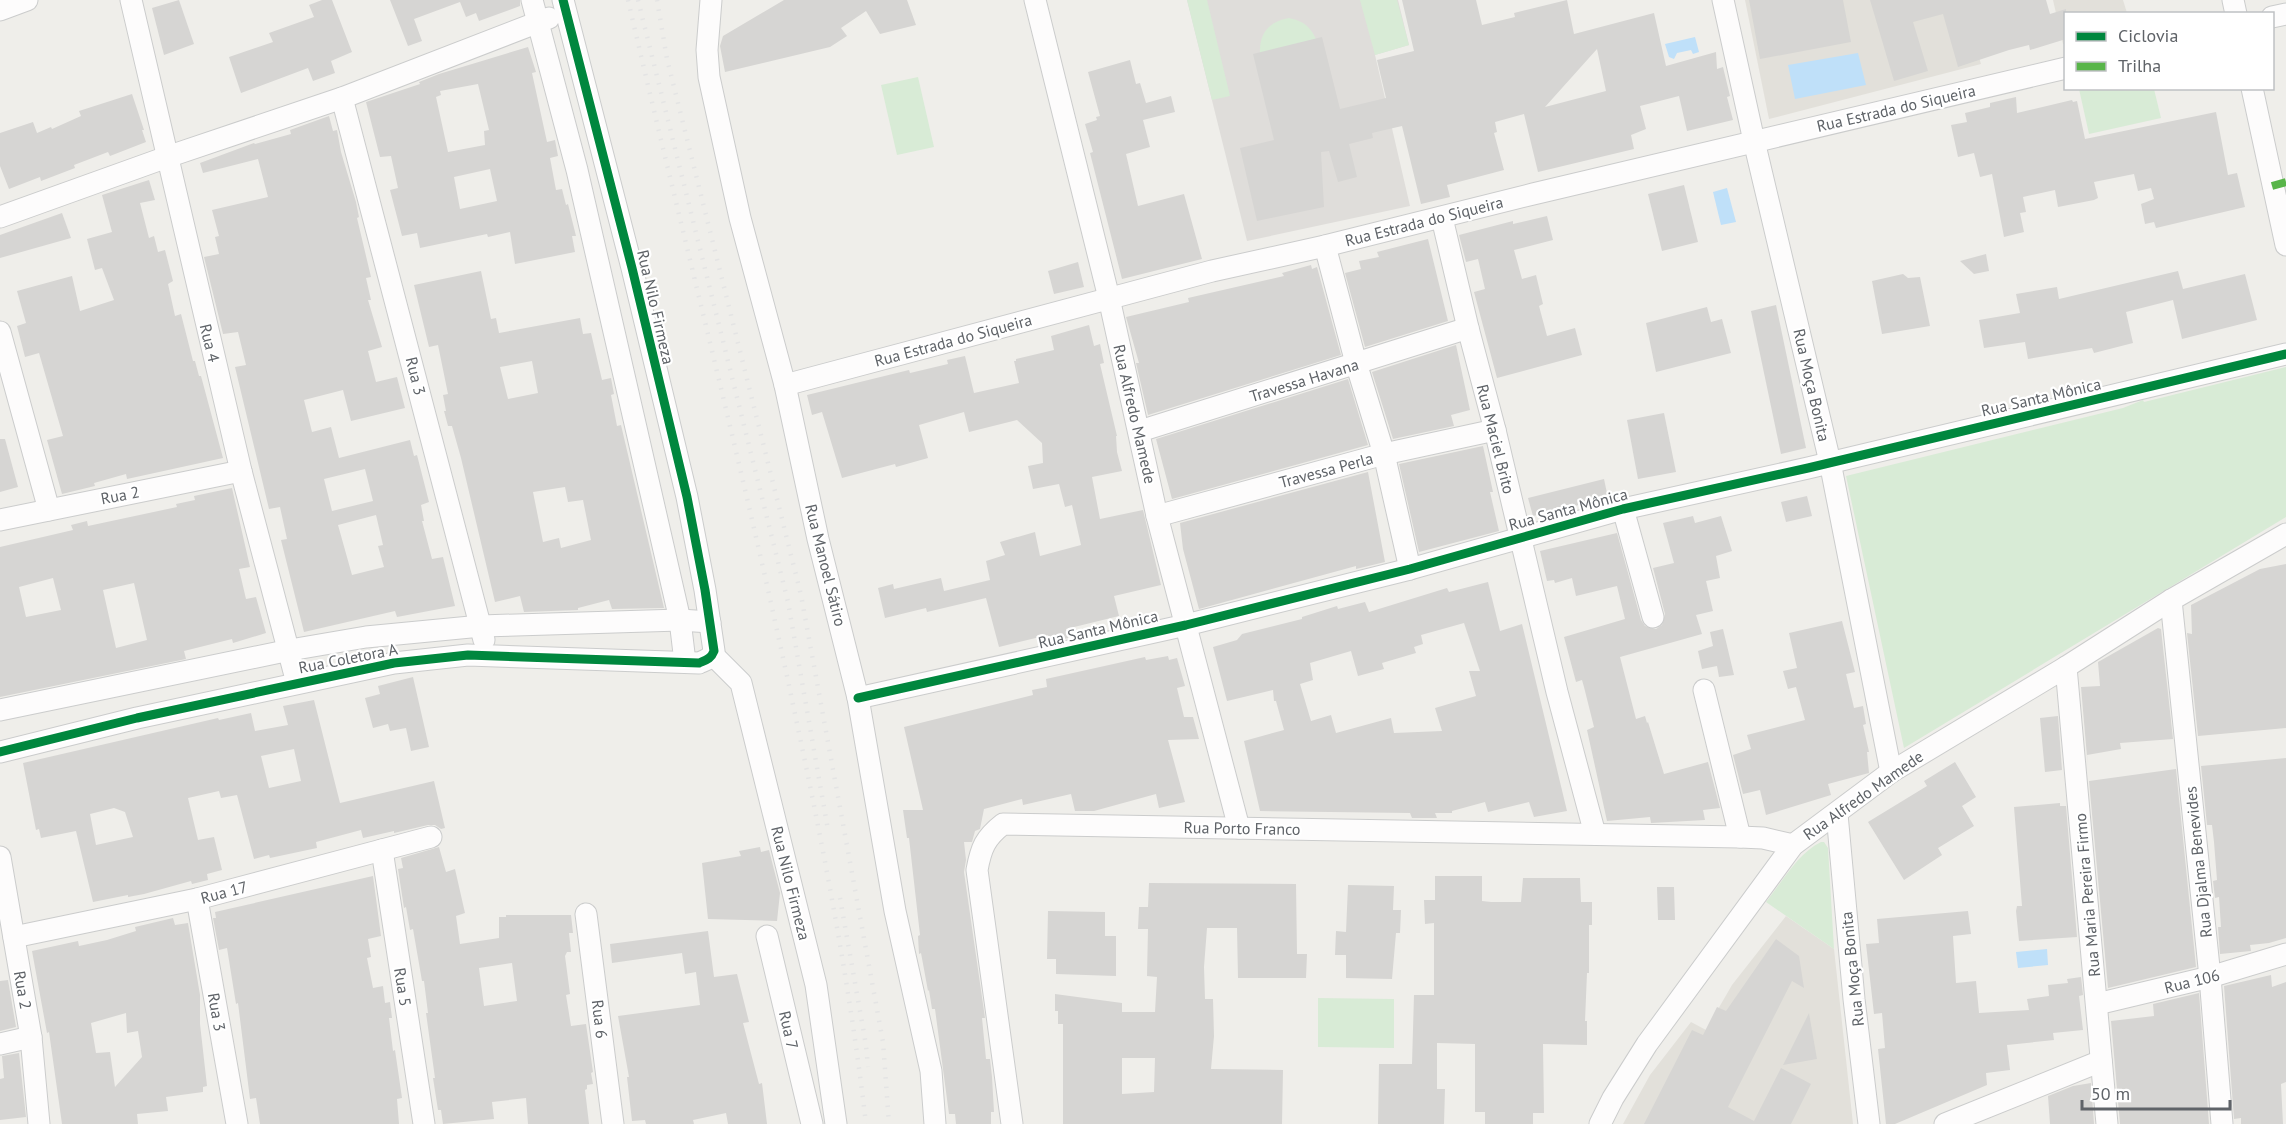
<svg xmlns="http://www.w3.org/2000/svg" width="2286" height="1124" font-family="'PT Sans',sans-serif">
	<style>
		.industrial { fill: #dfddda }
		.education { fill: #e2e0da }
		.green { fill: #d8ebd6 }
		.water { fill: #bfe0f9 }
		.building { fill: #d6d5d3; fill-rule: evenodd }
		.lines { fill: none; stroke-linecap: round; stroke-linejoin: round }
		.street-casing { stroke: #cbcccc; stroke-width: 23 }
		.street { stroke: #fdfcfc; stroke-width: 21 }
		.rail { stroke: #e4e4e4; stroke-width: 4.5; stroke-dasharray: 1.5 8; stroke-linecap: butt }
		.quiet { stroke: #58b549; stroke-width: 8; stroke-dasharray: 15 8; stroke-linecap: butt }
		.cycleway-casing { stroke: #fff; stroke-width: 13 }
		.cycleway { stroke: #00873e; stroke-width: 9 }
		.labels { text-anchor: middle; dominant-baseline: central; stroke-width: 4.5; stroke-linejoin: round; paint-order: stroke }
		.street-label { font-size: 16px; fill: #5f6368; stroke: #fff }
	</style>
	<rect width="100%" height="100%" fill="#efeeea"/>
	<!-- industrial -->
	<path class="industrial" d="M1187,0H1398L1409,45L1375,55L1410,206L1247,241Z"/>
	<!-- education -->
	<g class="education">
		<path d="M1745,0H1962L1981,64L1769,119Z"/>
		<path d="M2053,0H2123L2127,13L2066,14L2065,44H2063Z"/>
		<path d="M1786,916L1834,949L1853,1124H1623L1650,1075L1691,1022L1706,1030L1732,985Z"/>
	</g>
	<!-- green -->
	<g class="green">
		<path d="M1187,0H1207L1230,96L1212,100Z"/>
		<path d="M1360,0H1397L1409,45L1375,55Z"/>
		<path d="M1289,18C1303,21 1310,26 1316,39L1260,53C1259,33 1270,21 1289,18Z"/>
		<path d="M918,77L934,147L897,155L881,85Z"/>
		<path d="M2079,89H2154L2161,118L2089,134Z"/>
		<path d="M2286,367V517L1904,748L1846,476L2123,408L2143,400L2144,402Z"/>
		<path d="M1821,842H1824L1828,848L1834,949L1766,902C1782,882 1798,853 1821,842Z"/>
		<path d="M1318,998L1394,999V1048L1318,1047Z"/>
	</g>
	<!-- water -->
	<g class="water">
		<path d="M1695,37L1699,52L1693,54L1691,50L1677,53L1674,59L1669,57L1665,44Z"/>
		<path d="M1858,53L1866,85L1795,99L1788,65Z"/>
		<path d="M1727,188L1736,222L1721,225L1713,192Z"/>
		<path d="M2047,949L2048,965L2018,968L2016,952Z"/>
	</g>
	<!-- building -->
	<g class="building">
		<path d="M179,0L194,44L164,55L152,8Z"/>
		<path d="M322,0H332L352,52L331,61L335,73L313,81L308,68L241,93L229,57L273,42L269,33L314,17L309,5Z"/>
		<path d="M390,0H520V6L479,21L476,13L466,17L460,2L414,19L422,41L408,46Z"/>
		<path d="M784,0H907L916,25L880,34L866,11L841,28L847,36L830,47L725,72L720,46L723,36Z"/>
		<path d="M1402,0H1476L1482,25L1515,17L1514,13L1567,0L1574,34L1654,13L1666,66L1716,52L1717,69L1723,67L1730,96L1727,97L1733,120L1687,131L1679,96L1640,106L1646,129L1631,135L1634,149L1538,172L1524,114L1495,122L1497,132L1494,133L1504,170L1447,185L1450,197L1421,204L1402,126L1372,133L1373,138L1349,144L1357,177L1338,182L1329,151L1321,152L1324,207L1257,221L1240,148L1274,140L1253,54L1322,37L1340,109L1386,98L1377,60L1414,51ZM1597,49L1606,91L1545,107Z"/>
		<path d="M1749,0H1843L1851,42L1760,59Z"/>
		<path d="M1870,0H2046L2050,14L2066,9V39L2030,50L2029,45L2009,50L1958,67L1943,14L1913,22L1928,71L1894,81Z"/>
		<path d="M528,47L536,72L532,73L547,142L555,140L558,156L550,158L556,190L562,189L566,205L568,204L576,236H572L575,252L515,264L510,232L488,237L487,234L420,248L417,233L402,236L390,190L398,188L391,156L380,157L366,102L420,84L419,82L439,74ZM478,84L489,130L484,131L485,145L448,152L436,97L441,95L440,91ZM490,169L497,201L460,209L454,177Z"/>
		<path d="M1130,60L1136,84L1140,83L1146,103L1171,96L1175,112L1143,120L1150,147L1126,154L1138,206L1184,194L1202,259L1122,279L1090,153L1093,152L1085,124L1097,120L1096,117L1100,116L1088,72Z"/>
		<path d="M132,94L144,130H142L146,142L110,156L108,152L74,165L75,168L41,181L40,177L9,189L0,166V133L33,122L37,133L51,127L52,129L81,116L79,111Z"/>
		<path d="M2016,97L2017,113L2072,100L2073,102L2077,101L2085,139L2216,112L2228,175L2237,173L2245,207L2156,228L2154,222L2145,224L2141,204L2154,199L2151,188L2138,191L2134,174L2094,182L2098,198L2094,200L2058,207L2055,190L2023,197L2026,212L2020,213L2024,232L2004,237L1992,174L1980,177L1974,153L1958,157L1951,125L1967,122L1965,113L1990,107V103Z"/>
		<path d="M329,116L333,131L337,130L341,152L356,202L359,217L357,218L371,277L366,278L371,300H368L382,347L368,351L376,382L397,377L405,408L351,421L343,390L304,400L312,432L331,427L339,458L410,440L414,456L417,455L429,502L421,505L424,521H422L432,559L443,557L455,606L397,617L395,611L304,632L281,540L287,539L280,507L269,509L235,367L246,365L238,332L223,334L204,257L219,254L215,237L219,236L212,210L268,197L258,159L203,173L200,163L254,143L255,144L291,134L290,130ZM365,469L373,501L332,511L324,479ZM376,515L383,545L378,546L384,567L352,575L338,525Z"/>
		<path d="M149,180L155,200L140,203L149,238L154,236L158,252L165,250L173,281L168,284L175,316L181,314L193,361H195L199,376H201L223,458L127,479L126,474L94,483L95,486L62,494L47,440L63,436L39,353L25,357L17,326L26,323L17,291L72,276L80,311L114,300L102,268L95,270L87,239L112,232L102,195Z"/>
		<path d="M1684,185L1698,242L1662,251L1648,194Z"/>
		<path d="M62,213L71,238L0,258V235Z"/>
		<path d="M1547,216L1553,240L1514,250L1522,279L1536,275L1543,304L1539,306L1547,336L1575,328L1582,355L1497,378L1474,292L1485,289L1478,259L1466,262L1459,235L1513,221V224Z"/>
		<path d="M1428,239L1448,321L1365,347L1345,273L1361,269L1359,261L1379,257L1377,252Z"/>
		<path d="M1986,254L1989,271L1974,274L1960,261Z"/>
		<path d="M1078,262L1084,287L1054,294L1048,271Z"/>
		<path d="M1311,265L1312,269L1317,267L1341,355L1148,415L1136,363H1139L1126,317L1189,302L1188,298L1284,276L1282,273Z"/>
		<path d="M481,271L491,319L496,318L499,333L580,318L583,334L591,333L602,380L611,378L614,394L611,395L617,426L621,425L664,608L612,609L609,600L578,608V610L524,612L520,596L495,602L461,458L452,426H448L444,411H446L443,395L448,394L438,345L429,347L414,285ZM532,361L538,393L508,399L500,367ZM565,487L568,502L583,500L591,540L561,548L559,538L543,542L533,492Z"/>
		<path d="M2178,271L2183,289L2245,274L2257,320L2182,339L2173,300L2126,312L2133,343L2094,353L2092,348L2028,359L2025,342L1984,348L1979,320L2020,313L2016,294L2057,287L2059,299Z"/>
		<path d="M1903,274L1908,278L1920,277L1930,326L1882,334L1872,281Z"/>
		<path d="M1776,305L1806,448L1781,454L1751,311Z"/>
		<path d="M1707,307L1711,322L1722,319L1731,353L1656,372L1646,323Z"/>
		<path d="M1089,325L1094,346L1100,344L1104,363L1100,364L1117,436H1116L1117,452L1122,471L1092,477L1100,519L1143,510L1161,585L1114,596L1119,616L1066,629L1068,638L1050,642L1048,635L999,647L986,598L927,612L926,608L885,618L878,588L893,584L894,589L941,578L944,591L990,580L986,561L1005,555L1000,542L1035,532L1040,556L1081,545L1072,505L1065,507L1059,484L1033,489L1028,466L1043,463L1042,443L1017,420L969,432L964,412L919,425L928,458L896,467L895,464L842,478L822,412L812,415L807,395L909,370L910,373L948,364L947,360L965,356L974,393L1019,383L1014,361H1016V359L1054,350L1051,336Z"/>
		<path d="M1456,345L1470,410L1451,415L1454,426L1393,439L1372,372Z"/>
		<path d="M1348,379L1368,445L1172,499L1156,439Z"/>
		<path d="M1664,413L1676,472L1638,479L1627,420Z"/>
		<path d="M0,439H5L18,487L0,492Z"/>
		<path d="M1483,446L1493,492H1490L1499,531L1419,552L1399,464Z"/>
		<path d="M1368,472L1385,562L1356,569V566L1199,609L1183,549L1180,523Z"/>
		<path d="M1604,479L1608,498L1533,516L1528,498Z"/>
		<path d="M232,488L250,567L239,569L246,599L256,597L266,633L233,643L232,639L184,651L186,659L0,697V547L73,530L71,525L87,521L88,526L177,507L176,504L195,500L194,496ZM53,578L61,610L26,617L19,587ZM134,583L147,640L116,648L103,590Z"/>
		<path d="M1807,496L1812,516L1786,522L1781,502Z"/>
		<path d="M1693,516L1695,523L1721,516L1732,551L1716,556L1720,578L1706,581L1713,611L1696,615L1702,634L1620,657L1636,719L1645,716L1647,723L1648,722L1664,774L1708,762L1720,808L1703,810L1705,820L1651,823L1650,817L1607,821L1587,730L1594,727L1584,687L1582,680L1576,682L1564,637L1625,619L1617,586L1576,596L1572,578L1555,583L1554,580L1547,581L1540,551L1617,533L1641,620L1645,626L1656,629L1662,625L1665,614L1653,568L1674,563L1663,523Z"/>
		<path d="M2286,564V728L2198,736L2187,633L2192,634L2191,605L2260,569Z"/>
		<path d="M1488,582L1500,631L1522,624L1567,811L1534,817L1529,802L1488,812L1485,802L1452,811V813H1435L1437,818H1412L1410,813L1260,811L1244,741L1284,730L1276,701H1274L1273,690L1227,701L1213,647L1237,640L1242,634L1302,619V617L1337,606L1338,609L1365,602L1369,612L1447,588L1449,592ZM1464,623L1480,671H1469L1476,696L1435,708L1442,731L1394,733L1391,718L1336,733L1331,715L1311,721L1300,684L1313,680L1310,663L1351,651L1358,676L1384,669L1382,663L1416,653L1414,647L1423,644L1421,635Z"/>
		<path d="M1842,621L1855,672L1846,674L1854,708L1863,706L1866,724L1863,725L1869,752H1867L1869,773L1828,784L1831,795L1766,815L1760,790L1743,794L1733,755L1751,749L1747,735L1805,720L1796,687L1788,689L1783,671L1797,668L1789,633Z"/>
		<path d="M2158,628L2161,629L2173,739L2120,743L2121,749L2087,755L2088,768L2081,687L2100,686L2098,662Z"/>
		<path d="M1723,629L1734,675L1719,677L1717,666L1702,669L1698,651L1713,646L1710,632Z"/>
		<path d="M1168,656L1169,660L1177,658L1185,686L1177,688L1184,717H1193L1199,739L1168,740L1185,802L1159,808L1156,794L1094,811H1075L1071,794L1023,805L1022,799L984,809L980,829L975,831L972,842H964L966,860L964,872L985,1018H982L986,1059H990L992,1077L994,1112H991V1124H956L955,1114H949L935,1009H932L929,990L928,991L921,953L919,954L918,936L920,935L909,838H907L903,810H923L904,727L1033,695L1032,690L1047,687L1046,679L1145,657L1146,660Z"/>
		<path d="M413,677L429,747L411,751L406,728L390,731L388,724L373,728L365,698L380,694L378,686Z"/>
		<path d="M314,700L340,803L434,781L445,828L441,829L435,825H428L394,833V831L363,838L361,830L316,842L317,848L270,858L269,855L254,859L237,795L221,798L219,791L188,798L198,840L214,837L222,870L207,874L208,880L192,884L191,881L144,894L128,897V895L93,902L76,831L41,838L39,829L36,830L23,763L218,718L219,720L251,713L255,731L288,725L283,706ZM294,749L301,781L269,788L261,756ZM114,808L125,812L133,837L96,845L90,814Z"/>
		<path d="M2058,716L2062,770L2045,772L2040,718Z"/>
		<path d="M2286,758V938L2269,943L2250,945L2251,951L2220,954L2218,927H2221L2219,897L2215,898L2213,881L2217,880L2214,842L2212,825H2207L2201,766Z"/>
		<path d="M1955,762L1976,797L1962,806L1974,826L1938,848L1942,855L1904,880L1868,822L1927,786L1924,781Z"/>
		<path d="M2176,769L2196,967L2108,988L2089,781Z"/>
		<path d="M2060,803V806H2066L2077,937L2019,941L2016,911L2017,906H2022L2014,807Z"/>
		<path d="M439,847L446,872L455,869L465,913L456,916L460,944L499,938V917H506V915H571L573,933H569L571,952H567L565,956L570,994L566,995L571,1026L586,1024L593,1072L591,1073L593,1084L587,1085V1089L585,1090L589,1124H528L526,1098L492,1102L494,1119L443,1124L441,1110H438L433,1078H435L426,1013H428L424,981H422L413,929L410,930L406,907L404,908L398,869L403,868L401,858ZM512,963L517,1001L484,1006L479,968Z"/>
		<path d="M760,847L761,852L769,850L780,893L777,921L708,919L702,863L741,856L739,851Z"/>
		<path d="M373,876L381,936L368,939L371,957L367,958L373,988L383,986L385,1003L390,1002L392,1018H389L393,1051L395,1050L402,1098L397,1099L399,1124H260L256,1098L250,1099L238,1003L236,1004L227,948L219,950L213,918H216L215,912Z"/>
		<path d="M1435,876H1482V901L1491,902H1521L1523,878H1580L1581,902H1592V925H1589V973H1587L1585,1021H1587V1045L1543,1044L1544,1113H1533V1124H1485V1112H1475V1044L1437,1043V1089H1445L1444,1124H1378L1379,1064H1412L1414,995H1434V923L1425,924L1424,900H1435Z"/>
		<path d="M1149,883L1296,884L1297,954H1307L1306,978H1238L1237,928H1207L1204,967L1205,999H1213L1214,1036L1211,1069L1283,1070L1282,1124H1063V1024H1058V1011H1055V994L1122,1003V1012H1155L1157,977L1147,976L1148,929H1138L1139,907H1148ZM1122,1058H1155L1154,1092L1122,1094Z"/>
		<path d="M1348,885L1394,886L1393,910H1401L1400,933H1396L1392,979L1346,978V955H1335L1336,931L1346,932Z"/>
		<path d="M1657,887H1674L1675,920H1658Z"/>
		<path d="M1048,911L1105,912V936H1116V976L1056,974V959H1047Z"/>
		<path d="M1968,911L1971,934L1953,936L1956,983L1976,981L1979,1013L2029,1010L2027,999L2049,996L2048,985L2068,983L2067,979L2081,977L2083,995L2079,996L2083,1030L2053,1033L2054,1040L2007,1045L2010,1070L1986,1073L1987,1085L1895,1124H1886L1878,1049L1885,1048L1882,1013L1874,1014L1866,944L1879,943L1877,919Z"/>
		<path d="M173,918L175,925L188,923L200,995V1024L207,1086L203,1087V1092L166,1097L168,1111L137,1114L138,1124H62L49,1032L47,1033L32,951L78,941L79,946L107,940L136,931L135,927ZM126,1013L127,1033L138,1031L142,1057L115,1087L110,1052L96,1053L91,1023Z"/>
		<path d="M708,931L714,977L737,974L749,1022L743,1023L759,1084L762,1083L767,1124H728L726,1113L693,1120L694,1124H646L645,1120L632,1121L627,1077H629L618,1016L700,1005L696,972L685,974L682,953L612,963L610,944Z"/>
		<path d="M1776,939L1799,956L1804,988L1792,981L1728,1107L1754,1121L1781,1068L1811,1084L1791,1124H1644L1692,1030L1703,1035L1717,1007L1726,1011Z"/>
		<path d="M2271,975L2272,987L2286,982V1082L2281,1084L2283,1124H2241V1118L2234,1119L2224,986Z"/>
		<path d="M8,980L16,1027L0,1031V981Z"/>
		<path d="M2199,993L2209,1124H2120L2111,1021L2154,1016L2153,1004Z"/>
		<path d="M1809,1013L1817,1059L1783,1065Z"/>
		<path d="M19,1053L26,1117L0,1120V1079L4,1078L2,1056Z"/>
		<path d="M2091,1083L2094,1124H2050L2048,1096L2073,1086Z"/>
	</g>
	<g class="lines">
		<!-- street casing -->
		<g class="street-casing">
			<g id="street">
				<path d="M131,0L241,471L297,683"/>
				<path d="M532,0L577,170L680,620L685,662"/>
				<path d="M711,0L707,50L709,77L740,218L785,385L818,539L858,698L895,911L931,1071L935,1124"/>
				<path d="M1035,0L1109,298L1157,516L1239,828"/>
				<path d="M1723,0L1754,141L1830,462L1891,772"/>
				<path d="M2233,0L2236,14"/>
				<path d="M0,10L27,0"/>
				<path d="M2272,17L2286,14"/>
				<path d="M2252,88L2286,245"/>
				<path d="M342,98L484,640"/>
				<path d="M0,217L167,157L342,98L549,18"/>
				<path d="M1442,218L1468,328L1495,430L1557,692L1595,834"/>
				<path d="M1325,246L1356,363L1384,454L1410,569"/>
				<path d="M0,332L49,510"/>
				<path d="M785,385L1212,271L1325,246L1533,194L2066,68"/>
				<path d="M1140,431L1468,328"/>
				<path d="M1623,509L1653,617"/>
				<path d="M1157,516L1384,454L1495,430"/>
				<path d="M0,520L241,471"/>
				<path d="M2171,600L2210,977L2222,1124"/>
				<path d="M713,655L741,683L816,985L836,1124"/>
				<path d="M2066,667L2107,1124"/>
				<path d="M1704,690L1740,837"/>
				<path d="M858,698L1186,625L1410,569L1623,509L1808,468L2286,354"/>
				<path d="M0,710L290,650L366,637L481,626L680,620L710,622"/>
				<path d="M0,752L137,718L394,663L468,655L699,663C706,660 711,659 714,651L705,590L687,497L632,268L563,0"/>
				<path d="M1837,814L1854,999L1869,1124"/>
				<path d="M382,850L424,1124"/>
				<path d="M0,857L31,1037L39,1124"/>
				<path d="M197,899L237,1124"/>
				<path d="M586,914L613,1124"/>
				<path d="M767,936L812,1124"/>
				<path d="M14,937L197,899L431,837"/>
				<path d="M2097,1004L2210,977L2286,954"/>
				<path d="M0,1044L31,1037"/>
				<path d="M1012,1124L977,870C981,848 985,838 1003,824L1740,837L1763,838L1793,845"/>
				<path d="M1600,1124L1613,1098L1647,1044L1793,845L1891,772L2066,667L2171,600L2286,534"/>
				<path d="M1945,1124L2101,1061"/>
			</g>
		</g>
		<!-- street -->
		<use href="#street" class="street"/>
		<!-- rail -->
		<g class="rail">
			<path d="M628,0C683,238 745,475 795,714C824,850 850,986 866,1124"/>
			<path d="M638,0L788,602L828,830"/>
			<path d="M657,0L667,59L801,595L883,1042L889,1124"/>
			<path d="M840,898L866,1045L868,1067"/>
		</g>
		<!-- quiet -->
		<path class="quiet" d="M2272,186L2286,182"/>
		<!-- cycleway casing -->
		<g class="cycleway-casing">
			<g id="cycleway">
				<path d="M858,698L1186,625L1410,569L1623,509L1808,468L2286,354"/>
				<path d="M0,752L137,718L394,663L468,655L699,663C706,660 711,659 714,651L705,590L687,497L632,268L563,0"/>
			</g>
		</g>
		<!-- cycleway -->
		<use href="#cycleway" class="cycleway"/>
	</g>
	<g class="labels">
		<!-- street labels -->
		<g class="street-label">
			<text transform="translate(1896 108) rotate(-13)">Rua Estrada do Siqueira</text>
			<text transform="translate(1424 221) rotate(-14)">Rua Estrada do Siqueira</text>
			<text transform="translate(656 307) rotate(77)">Rua Nilo Firmeza</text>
			<text transform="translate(953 340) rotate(-15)">Rua Estrada do Siqueira</text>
			<text transform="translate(210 343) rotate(76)">Rua 4</text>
			<text transform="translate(416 376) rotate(76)">Rua 3</text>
			<text transform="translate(1304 380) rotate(-17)">Travessa Havana</text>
			<text transform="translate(1812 385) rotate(77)">Rua Moça Bonita</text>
			<text transform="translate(2041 397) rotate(-13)">Rua Santa Mônica</text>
			<text transform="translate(1135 414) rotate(77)">Rua Alfredo Mamede</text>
			<text transform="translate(1496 439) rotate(76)">Rua Maciel Brito</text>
			<text transform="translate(1326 470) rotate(-15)">Travessa Perla</text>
			<text transform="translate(120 495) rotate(-11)">Rua 2</text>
			<text transform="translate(1568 509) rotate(-15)">Rua Santa Mônica</text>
			<text transform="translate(826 565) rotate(76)">Rua Manoel Sátiro</text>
			<text transform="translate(1098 629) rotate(-13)">Rua Santa Mônica</text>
			<text transform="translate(348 658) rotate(-11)">Rua Coletora A</text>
			<text transform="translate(1863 795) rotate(-35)">Rua Alfredo Mamede</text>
			<text transform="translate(1242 828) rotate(1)">Rua Porto Franco</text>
			<text transform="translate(2198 862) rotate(-96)">Rua Djalma Benevides</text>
			<text transform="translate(791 883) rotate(76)">Rua Nilo Firmeza</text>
			<text transform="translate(224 892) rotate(-15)">Rua 17</text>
			<text transform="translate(2087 895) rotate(-95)">Rua Maria Pereira Firmo</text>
			<text transform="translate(1852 969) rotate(-96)">Rua Moça Bonita</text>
			<text transform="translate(2192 981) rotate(-14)">Rua 106</text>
			<text transform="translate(403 987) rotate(81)">Rua 5</text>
			<text transform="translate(23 990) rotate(80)">Rua 2</text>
			<text transform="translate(217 1012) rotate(80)">Rua 3</text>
			<text transform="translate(600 1019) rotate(83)">Rua 6</text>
			<text transform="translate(789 1030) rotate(77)">Rua 7</text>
		</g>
	</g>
	<!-- legend -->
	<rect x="2064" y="12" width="210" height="78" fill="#ffffff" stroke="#bfc1c3" stroke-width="1.5"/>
	<rect x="2076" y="32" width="30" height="9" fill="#00873e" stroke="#bfc1c3" stroke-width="1.5"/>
	<text x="2118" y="42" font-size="18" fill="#5f6368">Ciclovia</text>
	<rect x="2076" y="62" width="30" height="9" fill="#58b549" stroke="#bfc1c3" stroke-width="1.5"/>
	<text x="2118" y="72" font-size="18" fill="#5f6368">Trilha</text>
	<!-- scale -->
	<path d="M2082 1100v9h148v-9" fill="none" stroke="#5f6368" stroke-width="3"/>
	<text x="2091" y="1100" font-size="18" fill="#5f6368" stroke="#ffffff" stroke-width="4.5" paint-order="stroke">50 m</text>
</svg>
